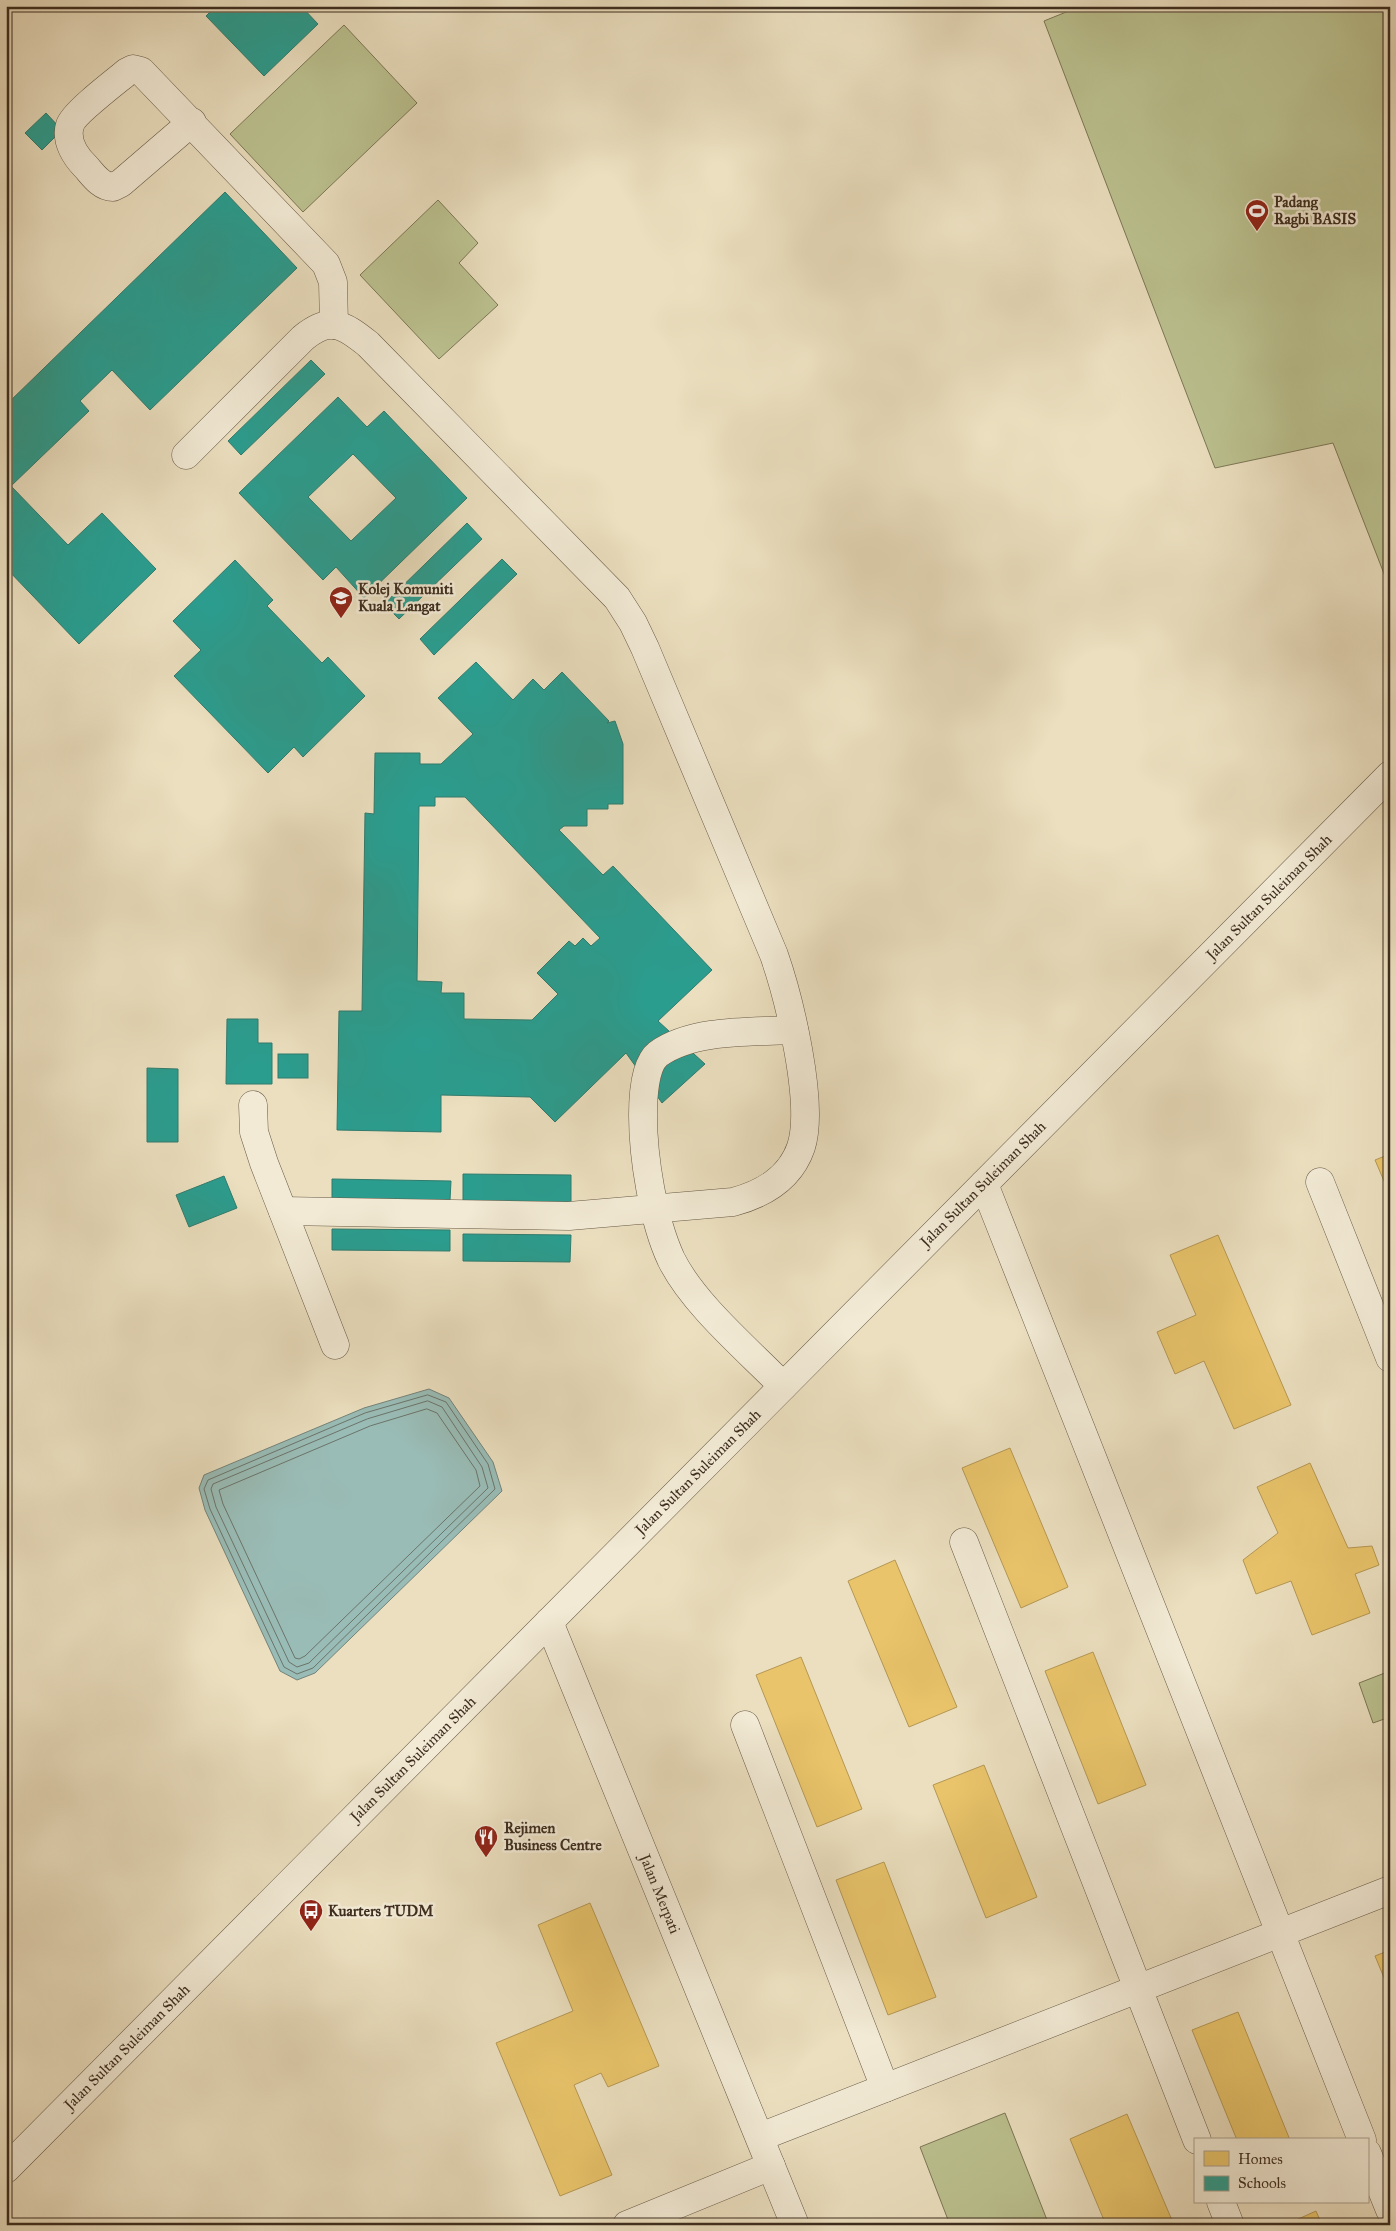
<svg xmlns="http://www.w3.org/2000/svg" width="1396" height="2231" font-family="'IM FELL Great Primer',serif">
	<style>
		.green { fill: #bbc18f; stroke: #7c7757 }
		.water { fill: #99bcb6; stroke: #74837a }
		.homes { fill: #e9c46a; stroke: #b59754 }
		.schools { fill: #2a9d8f; stroke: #307b6d; fill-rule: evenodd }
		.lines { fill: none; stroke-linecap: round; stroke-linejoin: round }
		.shore { stroke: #6b746a; stroke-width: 1 }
		.minor-casing { stroke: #685a47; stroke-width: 29 }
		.minor { stroke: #f2ead5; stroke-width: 28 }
		.labels { text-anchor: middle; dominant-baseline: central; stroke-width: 5; stroke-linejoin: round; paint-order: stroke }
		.poi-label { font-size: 15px; font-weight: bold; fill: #3d2d1f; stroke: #f2ead5; text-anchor: start }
		.street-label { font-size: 15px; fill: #3d2d1f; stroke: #f2ead5 }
	</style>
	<rect width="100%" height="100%" fill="#ebdfbf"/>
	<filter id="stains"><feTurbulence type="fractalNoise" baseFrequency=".004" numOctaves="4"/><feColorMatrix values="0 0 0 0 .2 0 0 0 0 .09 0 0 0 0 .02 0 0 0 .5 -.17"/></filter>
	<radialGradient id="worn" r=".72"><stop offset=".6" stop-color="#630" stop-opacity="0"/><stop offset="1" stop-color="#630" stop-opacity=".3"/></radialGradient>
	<!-- green -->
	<g class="green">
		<path d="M1081,6H1390V589L1333,443L1215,468L1044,21Z"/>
		<path d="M344,25L417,103L303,212L230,134Z"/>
		<path d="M438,200L478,243L459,263L498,305L439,359L360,275Z"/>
		<path d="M1390,1671V1717L1373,1723L1359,1683Z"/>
		<path d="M1005,2113L1049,2225H950L920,2147Z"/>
	</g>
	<!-- water -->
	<path class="water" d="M429,1389L449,1398L493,1462L502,1491L315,1673L297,1680L280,1671L205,1510L199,1488L204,1475L364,1408Z"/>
	<!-- homes -->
	<g class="homes">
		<path d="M1390,1154V1195L1375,1160Z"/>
		<path d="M1218,1235L1291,1405L1234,1429L1204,1361L1175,1374L1157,1332L1196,1315L1170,1255Z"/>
		<path d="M1010,1448L1068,1587L1021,1608L962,1468Z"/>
		<path d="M1310,1463L1348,1548L1372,1546L1379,1565L1355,1574L1370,1613L1312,1635L1291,1581L1256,1594L1243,1560L1278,1533L1257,1487Z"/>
		<path d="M895,1560L957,1707L909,1727L848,1581Z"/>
		<path d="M1093,1652L1146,1785L1098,1804L1045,1671Z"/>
		<path d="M801,1657L862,1809L817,1827L756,1675Z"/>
		<path d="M984,1765L1037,1897L986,1918L933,1785Z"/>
		<path d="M884,1862L936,1997L888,2015L836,1880Z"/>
		<path d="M590,1903L659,2066L608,2087L601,2073L574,2085L612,2175L560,2196L496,2043L573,2011L538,1925Z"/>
		<path d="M1390,1950V1992L1375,1956Z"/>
		<path d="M1238,2012L1290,2140H1237L1192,2030Z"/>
		<path d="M1127,2114L1174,2225H1106L1070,2139Z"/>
		<path d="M1316,2211L1322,2225H1285Z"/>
	</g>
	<!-- schools -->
	<g class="schools">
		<path d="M216,6H301L318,24L264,76L206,16Z"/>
		<path d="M46,113L62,130L42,150L25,133Z"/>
		<path d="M225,192L297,268L150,410L112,370L80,401L89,411L11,486L68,545L102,513L156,569L79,644L6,568V405Z"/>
		<path d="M311,360L325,374L241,455L228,441Z"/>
		<path d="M338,397L367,427L384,411L467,498L364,598L336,567L323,580L239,493ZM353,454L396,498L351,541L308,497Z"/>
		<path d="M467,523L482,539L399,619L384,604Z"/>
		<path d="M502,559L517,574L434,655L420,639Z"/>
		<path d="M235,560L273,600L267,606L322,663L328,657L365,696L303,757L294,747L268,773L174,676L201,650L173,621Z"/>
		<path d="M476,662L513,700L533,679L544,690L562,672L609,721L607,723L615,721L623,744V804H608V809H587V826H564L559,830L603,875L613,866L712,970L658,1021L705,1064L662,1103L626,1053L555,1122L530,1097L441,1095V1132L337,1130L339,1011H362L365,813L374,814L375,753H420V764H441L473,734L438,698ZM435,797H465L600,938L591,946L583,938L575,946L569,941L537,973L558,994L532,1020L464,1019V993H441L442,982L417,981L419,806H435Z"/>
		<path d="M227,1019H258V1043H272V1084H226Z"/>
		<rect x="278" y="1054" width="30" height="24"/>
		<path d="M147,1068L178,1069V1142H147Z"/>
		<path d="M463,1174L571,1175V1204L463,1203Z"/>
		<path d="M224,1176L237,1208L189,1227L176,1195Z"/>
		<path d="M332,1179L451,1181L450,1200L332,1199Z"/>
		<path d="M332,1229L450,1230V1251L332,1250Z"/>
		<path d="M463,1234L571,1235L570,1262L463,1261Z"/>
	</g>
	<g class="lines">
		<!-- shore -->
		<g class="shore">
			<path d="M428,1395L446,1402L488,1464L495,1489L313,1668L297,1674L284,1667L210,1509L204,1489L208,1480L365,1413Z"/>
			<path d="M428,1401L442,1407L482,1467L488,1488L309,1663L297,1667L289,1662L216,1507L211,1489L213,1484L367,1419Z"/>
			<path d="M427,1409L437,1413L476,1470L480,1486L305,1656L299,1659L295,1658L223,1504L219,1490L370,1426Z"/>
		</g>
		<!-- minor casing -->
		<g class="minor-casing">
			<g id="minor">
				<path d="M192,122L121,183L113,187C101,187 93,175 86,167C76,157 65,141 70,125C74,113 115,82 127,72L133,69L141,71L326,264L333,282L334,325"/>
				<path d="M186,455L303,338C330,316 343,324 368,344L617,598L633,623L645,648L774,955C789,998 815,1104 801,1147C790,1179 763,1194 733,1202L569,1216L283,1211"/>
				<path d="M253,1105L254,1132L264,1163L335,1345"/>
				<path d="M1320,1182L1390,1358"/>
				<path d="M984,1184L1362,2140"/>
				<path d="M783,1386C748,1350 693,1304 671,1259C653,1220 643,1158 643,1115C643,1099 644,1065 658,1054C692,1029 752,1032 794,1030"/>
				<path d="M964,1542L1197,2140"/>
				<path d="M549,1622L795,2225"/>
				<path d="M745,1725L885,2088"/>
				<path d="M760,2137L1390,1890"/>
				<path d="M1367,2153L1390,2210"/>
				<path d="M6,2169L1390,775"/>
				<path d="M1221,2202L1230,2225"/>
				<path d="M627,2225L771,2166"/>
			</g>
		</g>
		<!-- minor -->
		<use href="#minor" class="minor"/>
	</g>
	<!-- icons -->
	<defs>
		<g id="stadium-pin" transform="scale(1.25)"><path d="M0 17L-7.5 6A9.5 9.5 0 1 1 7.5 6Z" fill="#8f2418" stroke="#f2ead5"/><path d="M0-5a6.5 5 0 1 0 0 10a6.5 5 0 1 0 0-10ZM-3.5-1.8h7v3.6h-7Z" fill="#fff"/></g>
		<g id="university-pin" transform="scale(1.25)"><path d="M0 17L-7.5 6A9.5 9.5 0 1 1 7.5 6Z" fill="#8f2418" stroke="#f2ead5"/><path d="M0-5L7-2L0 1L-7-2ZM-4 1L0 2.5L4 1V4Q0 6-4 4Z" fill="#fff"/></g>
		<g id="restaurant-pin" transform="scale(1.25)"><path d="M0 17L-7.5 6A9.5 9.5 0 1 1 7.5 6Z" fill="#8f2418" stroke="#f2ead5"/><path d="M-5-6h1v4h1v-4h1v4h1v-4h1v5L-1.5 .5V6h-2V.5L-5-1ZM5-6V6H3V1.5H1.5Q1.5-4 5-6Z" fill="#fff"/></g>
		<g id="bus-pin" transform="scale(1.25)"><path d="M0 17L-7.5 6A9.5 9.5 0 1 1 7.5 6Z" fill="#8f2418" stroke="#f2ead5"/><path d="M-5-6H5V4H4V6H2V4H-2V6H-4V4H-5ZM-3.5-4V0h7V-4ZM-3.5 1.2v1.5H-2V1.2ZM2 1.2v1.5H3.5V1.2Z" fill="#fff"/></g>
	</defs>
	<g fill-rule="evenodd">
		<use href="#stadium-pin" x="1257" y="211"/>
		<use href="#university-pin" x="341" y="598"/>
		<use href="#restaurant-pin" x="486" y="1837"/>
		<use href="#bus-pin" x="311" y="1911"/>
	</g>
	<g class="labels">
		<!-- poi labels -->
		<g class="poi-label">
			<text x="1274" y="202">Padang<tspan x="1274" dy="17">Ragbi BASIS</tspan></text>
			<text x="358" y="589">Kolej Komuniti<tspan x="358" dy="17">Kuala Langat</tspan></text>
			<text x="504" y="1828">Rejimen<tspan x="504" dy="17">Business Centre</tspan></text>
			<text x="328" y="1911">Kuarters TUDM</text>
		</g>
		<!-- street labels -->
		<g class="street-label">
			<text transform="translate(1269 897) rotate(-45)">Jalan Sultan Suleiman Shah</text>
			<text transform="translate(983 1184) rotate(-45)">Jalan Sultan Suleiman Shah</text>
			<text transform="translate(698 1472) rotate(-45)">Jalan Sultan Suleiman Shah</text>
			<text transform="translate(413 1759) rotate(-45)">Jalan Sultan Suleiman Shah</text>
			<text transform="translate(660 1894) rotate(68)">Jalan Merpati</text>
			<text transform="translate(127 2047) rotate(-45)">Jalan Sultan Suleiman Shah</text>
		</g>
	</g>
	<!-- margin -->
	<rect width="1396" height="2231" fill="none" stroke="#ebdfbf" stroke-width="25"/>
	<rect x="8" y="8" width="1381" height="2216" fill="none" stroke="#3d2d1f" stroke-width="2.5"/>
	<rect x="12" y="12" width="1371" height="2206" fill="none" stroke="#3d2d1f"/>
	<!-- legend -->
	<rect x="1194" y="2138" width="175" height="65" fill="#f2ead5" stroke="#aa9e8c"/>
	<rect x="1204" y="2151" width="25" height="15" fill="#e9c46a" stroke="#aa9e8c"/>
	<text x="1238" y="2164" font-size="15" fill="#3d2d1f">Homes</text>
	<rect x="1204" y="2176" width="25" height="15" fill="#2a9d8f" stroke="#aa9e8c"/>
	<text x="1238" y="2188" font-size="15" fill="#3d2d1f">Schools</text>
	<rect width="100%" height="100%" filter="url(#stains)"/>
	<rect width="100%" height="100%" fill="url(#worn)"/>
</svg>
